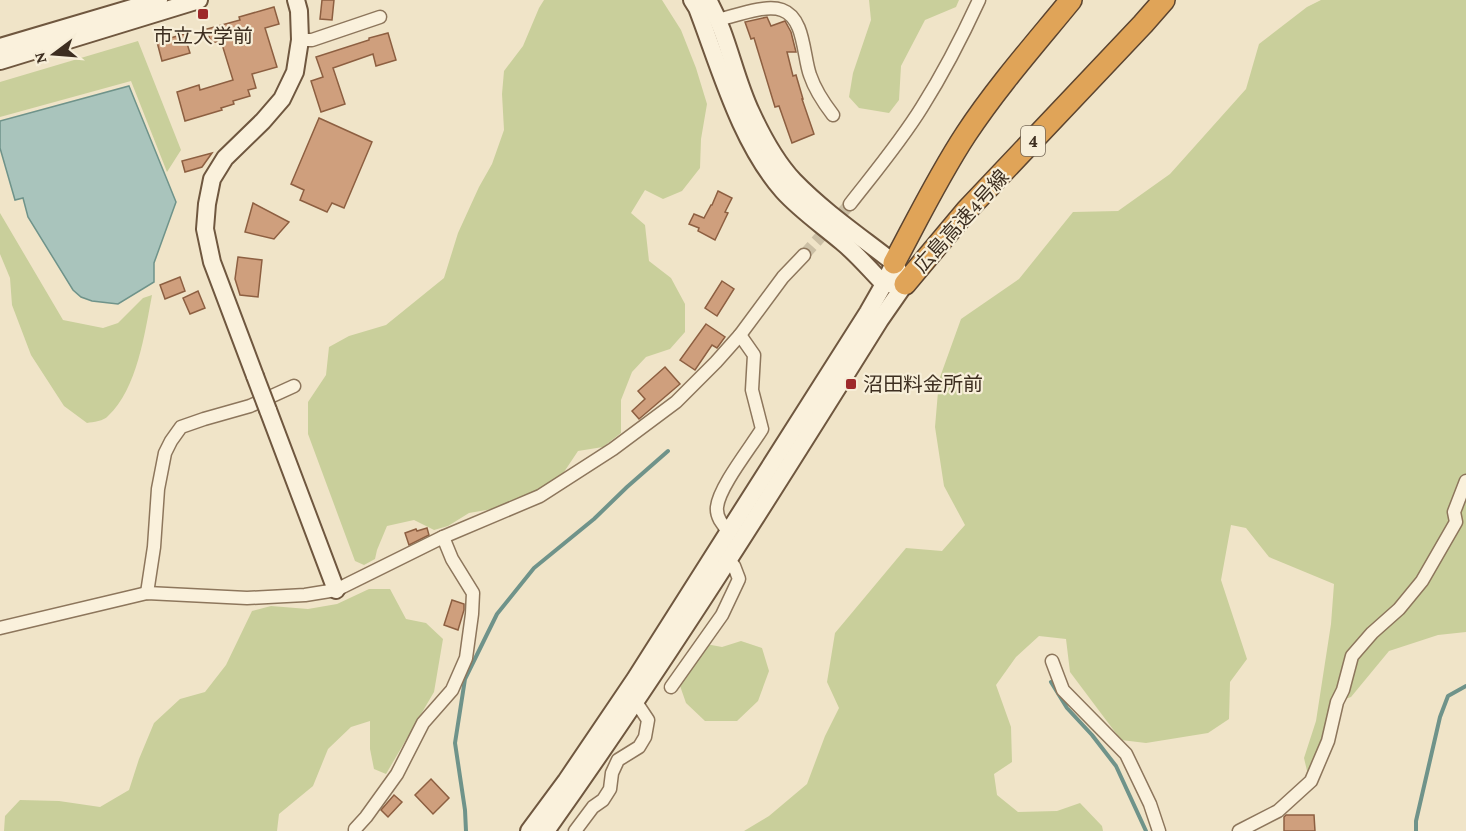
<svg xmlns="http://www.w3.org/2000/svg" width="1466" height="831" font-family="'Crimson Pro','Noto Sans JP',serif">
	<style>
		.green { fill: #c9cf9b }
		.water { fill: #a9c4bc; stroke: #6f938a; stroke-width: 1.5 }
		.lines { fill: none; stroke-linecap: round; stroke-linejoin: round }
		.stream { stroke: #6f938a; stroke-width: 4 }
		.building { fill: #cf9f7d; stroke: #8d5f41; stroke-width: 1.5 }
		.street-tunnel { stroke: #ccc0a6; stroke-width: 12; stroke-dasharray: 12 6; stroke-linecap: butt }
		.street-casing { stroke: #8d765c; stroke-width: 15 }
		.secondary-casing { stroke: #6f573f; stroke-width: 20 }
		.highway-casing { stroke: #5b4430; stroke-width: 24 }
		.street { stroke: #faf1dc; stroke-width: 12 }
		.secondary { stroke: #faf1dc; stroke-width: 16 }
		.highway { stroke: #e0a458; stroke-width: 21 }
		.secondary-bridge-casing { stroke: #6f573f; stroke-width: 20; stroke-linecap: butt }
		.secondary-bridge { stroke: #faf1dc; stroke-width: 16 }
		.poi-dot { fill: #9e2a2b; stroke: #f7eed8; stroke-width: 2 }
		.labels { text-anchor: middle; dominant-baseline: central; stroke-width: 4.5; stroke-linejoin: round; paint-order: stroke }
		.shield { fill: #f7eed8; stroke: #756857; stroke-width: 1.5 }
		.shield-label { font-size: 18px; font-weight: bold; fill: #3d2e20 }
		.poi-label { font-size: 20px; fill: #3d2e20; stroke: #f7eed8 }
		.street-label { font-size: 20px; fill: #3d2e20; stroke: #f7eed8 }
	</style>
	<rect width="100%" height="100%" fill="#f0e4c8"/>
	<!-- green -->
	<g class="green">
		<path d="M544,0H662L681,30L696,68L707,104L701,139L700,168L682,191L663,199L645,190L631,213L645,225L649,261L671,278L685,304V332L670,349L646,357L632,372L621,400V433L603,447L578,451L564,472L539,490L498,508L469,513L448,526L434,530L414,520L387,526L377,550L375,559L364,565L355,561L308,434V402L326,375L329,347L349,336L386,325L444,278L458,233L479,187L492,164L504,130L502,94L504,71L523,46L539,8Z"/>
		<path d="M869,0H959L956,7L925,20L901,66L899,100L889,113L859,108L849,97L853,73L871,20Z"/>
		<path d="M1321,0H1466V632L1438,635L1389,651L1351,697L1337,702L1331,729L1308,775L1304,758L1316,721L1331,624L1334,584L1269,557L1246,528L1231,525L1221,580L1247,659L1230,682L1229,719L1208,733L1146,743L1121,740L1070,672L1066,639L1039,636L1016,657L996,685L1011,727L1012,762L994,774L997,795L1018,812L1057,811L1080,803L1102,826L1103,831H744L769,816L807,784L825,736L839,708L827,682L835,633L906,548L942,551L965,525L944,486L935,427L939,380L961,319L1019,279L1073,212L1118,211L1170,174L1246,89L1259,44L1307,7Z"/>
		<path d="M138,41L181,150L167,172L131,81L0,117V82Z"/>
		<path d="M0,213L63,320L103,328L118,323L143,298L152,295C145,332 137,390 108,416C104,421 93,422 87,423L64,406L31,355L12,305L10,278L0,254Z"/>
		<path d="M369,589H390L406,619L426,623L443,639L434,692L386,774L374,769L370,749V721L351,727L328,749L313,786L279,814L277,831H4L5,816L20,800L59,801L100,807L129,790L139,759L154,723L180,699L205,692L226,665L252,611L271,606L308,609L337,604Z"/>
		<path d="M741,641L762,648L769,671L758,701L737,721H705L686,703L679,683L706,644L722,647Z"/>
	</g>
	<!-- water -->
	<path class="water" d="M129,86L176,202L154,263V282L118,304L92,301L81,297L73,290L28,217L23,198L15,200L0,148V121Z"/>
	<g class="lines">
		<!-- stream -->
		<g class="stream">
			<path d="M1051,682L1067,708L1092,735L1116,766L1146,831"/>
			<path d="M466,831L465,810L455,743L465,679L497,614L534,568L594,519L627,487L668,451"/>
			<path d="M1416,831V821L1440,717L1448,696L1466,686"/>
		</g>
	</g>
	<!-- building -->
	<g class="building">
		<path d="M322,0H334L332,20L320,19Z"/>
		<path d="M274,7L279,24L265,28L277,67L252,74L256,88L248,90L250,96L233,101L234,104L221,108L222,110L185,121L177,92L199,85L200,90L233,80L221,41L211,43L207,29L240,20L239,17Z"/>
		<path d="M767,17L771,26L785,21L791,32L796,52H787L793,76L796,75L803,99H802L814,134L792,143L779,106L775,107L754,38L751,39L745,22Z"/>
		<path d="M388,33L396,60L376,66L373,54L333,68L345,104L321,112L311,81L323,77L316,57L369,40V38Z"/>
		<path d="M184,34L190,53L162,61L157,42Z"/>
		<path d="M319,118L372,142L344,208L332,203L327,212L300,200L304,190L291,184Z"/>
		<path d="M212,153L202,167L185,172L182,161Z"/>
		<path d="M718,191L732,198L725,212L728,213L715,240L698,231L699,228L689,224L694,214L704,218L711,205H712Z"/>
		<path d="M253,203L289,222L274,239L245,232Z"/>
		<path d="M238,257L262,260L258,297L240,295L235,279Z"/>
		<path d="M180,277L185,291L165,299L160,285Z"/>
		<path d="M722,281L734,289L717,316L705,308Z"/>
		<path d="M198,291L205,308L190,314L183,298Z"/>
		<path d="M706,324L725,337L717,348L712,345L695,370L680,360Z"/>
		<path d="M665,367L680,384L639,419L632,411L645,399L638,391Z"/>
		<path d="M427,528L429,535L409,545L405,533L416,529L417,531Z"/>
		<path d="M452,600L464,604V610L458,630L444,625Z"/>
		<path d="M431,779L449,798L433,814L415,795Z"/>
		<path d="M394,795L402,802L388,817L381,810Z"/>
		<path d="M1286,815H1314L1315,831H1284V817Z"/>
	</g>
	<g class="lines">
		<!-- street-tunnel -->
		<path class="street-tunnel" d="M804,255L850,204"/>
		<!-- street casing -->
		<g class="street-casing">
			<g id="street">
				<path d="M718,20C735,16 765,4 782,10C805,18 803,56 810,75C815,90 823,102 833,115"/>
				<path d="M300,40H312L380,17"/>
				<path d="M850,204C875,172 901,141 922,107C944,72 962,37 979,0"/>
				<path d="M729,531C722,525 716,516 717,507C719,487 751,447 762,429L752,390L754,355L740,335"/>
				<path d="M147,593L154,547L158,489L165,453L171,441L181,427L204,419L250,406L294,386"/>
				<path d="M0,628L147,593L247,598L305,595L336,590L443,537L540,496L613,449L676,402L716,362L740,335L783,277L804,255"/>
				<path d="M1052,661L1063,690L1126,754L1150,804L1159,831"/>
				<path d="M671,687L722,615L739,579L734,566L729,560"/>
				<path d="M355,831V829L366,817L397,774L423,723L452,690L466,658L472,614L473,593L452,559L443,537"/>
				<path d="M575,831L593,807L603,800L610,789L612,773L618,760L639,747L645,737L648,720L636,702"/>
				<path d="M1239,831L1278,811L1311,781L1328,741L1337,702L1343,690L1352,656L1372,633L1399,609L1422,581L1456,522L1454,512L1466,481"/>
			</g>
		</g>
		<!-- secondary casing -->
		<g class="secondary-casing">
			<g id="secondary">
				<path d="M692,0L697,8C720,68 740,142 783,191C800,210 822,225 842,242C857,254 870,270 884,284H892"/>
				<path d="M708,0C728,35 734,76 751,112C762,136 776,162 794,181C824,212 861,237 894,263L899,272"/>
				<path d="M0,47L159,0"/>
				<path d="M0,61L199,0"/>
				<path d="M255,376L212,262L205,229L207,204L212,179L225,158L263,121L282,99L295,72L300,40L299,11L296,0"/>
				<path d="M268,410L336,590"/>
				<path d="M529,831L566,781L635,679L868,312L884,284L894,263"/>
				<path d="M546,831C664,665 772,493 880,320L905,284"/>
			</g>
		</g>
		<!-- highway casing -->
		<g class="highway-casing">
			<g id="highway">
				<path d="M894,263C917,220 939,175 966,134C997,87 1035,44 1071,0"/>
				<path d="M905,284L967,210L1143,24L1164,0"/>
			</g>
		</g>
		<!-- street -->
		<use href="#street" class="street"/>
		<!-- secondary -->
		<use href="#secondary" class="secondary"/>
		<!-- highway -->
		<use href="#highway" class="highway"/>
		<!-- secondary-bridge casing -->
		<g class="secondary-bridge-casing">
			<path id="secondary-bridge" d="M255,376L268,410"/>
		</g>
		<!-- secondary-bridge -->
		<use href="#secondary-bridge" class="secondary-bridge"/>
	</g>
	<!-- markers -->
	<g class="poi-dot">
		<rect x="197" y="8" width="12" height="12" rx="3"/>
		<rect x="845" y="378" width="12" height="12" rx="3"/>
	</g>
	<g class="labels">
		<!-- shield labels -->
		<rect class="shield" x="1021" y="126" width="24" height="30" rx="4.5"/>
		<g class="shield-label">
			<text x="1033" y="141">4</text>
		</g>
		<!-- poi labels -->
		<g class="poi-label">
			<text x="203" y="36">市立大学前</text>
			<text x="863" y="384" text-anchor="start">沼田料金所前</text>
		</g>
		<!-- street labels -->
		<g class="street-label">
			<text transform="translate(961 221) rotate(-48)">広島高速4号線</text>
		</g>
	</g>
	<!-- north arrow -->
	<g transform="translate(54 54) rotate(254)" stroke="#f7eed8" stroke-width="4.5" paint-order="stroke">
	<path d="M0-4.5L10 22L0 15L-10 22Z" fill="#3d2e20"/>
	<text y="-9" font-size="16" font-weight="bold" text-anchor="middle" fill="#3d2e20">N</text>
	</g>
</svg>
